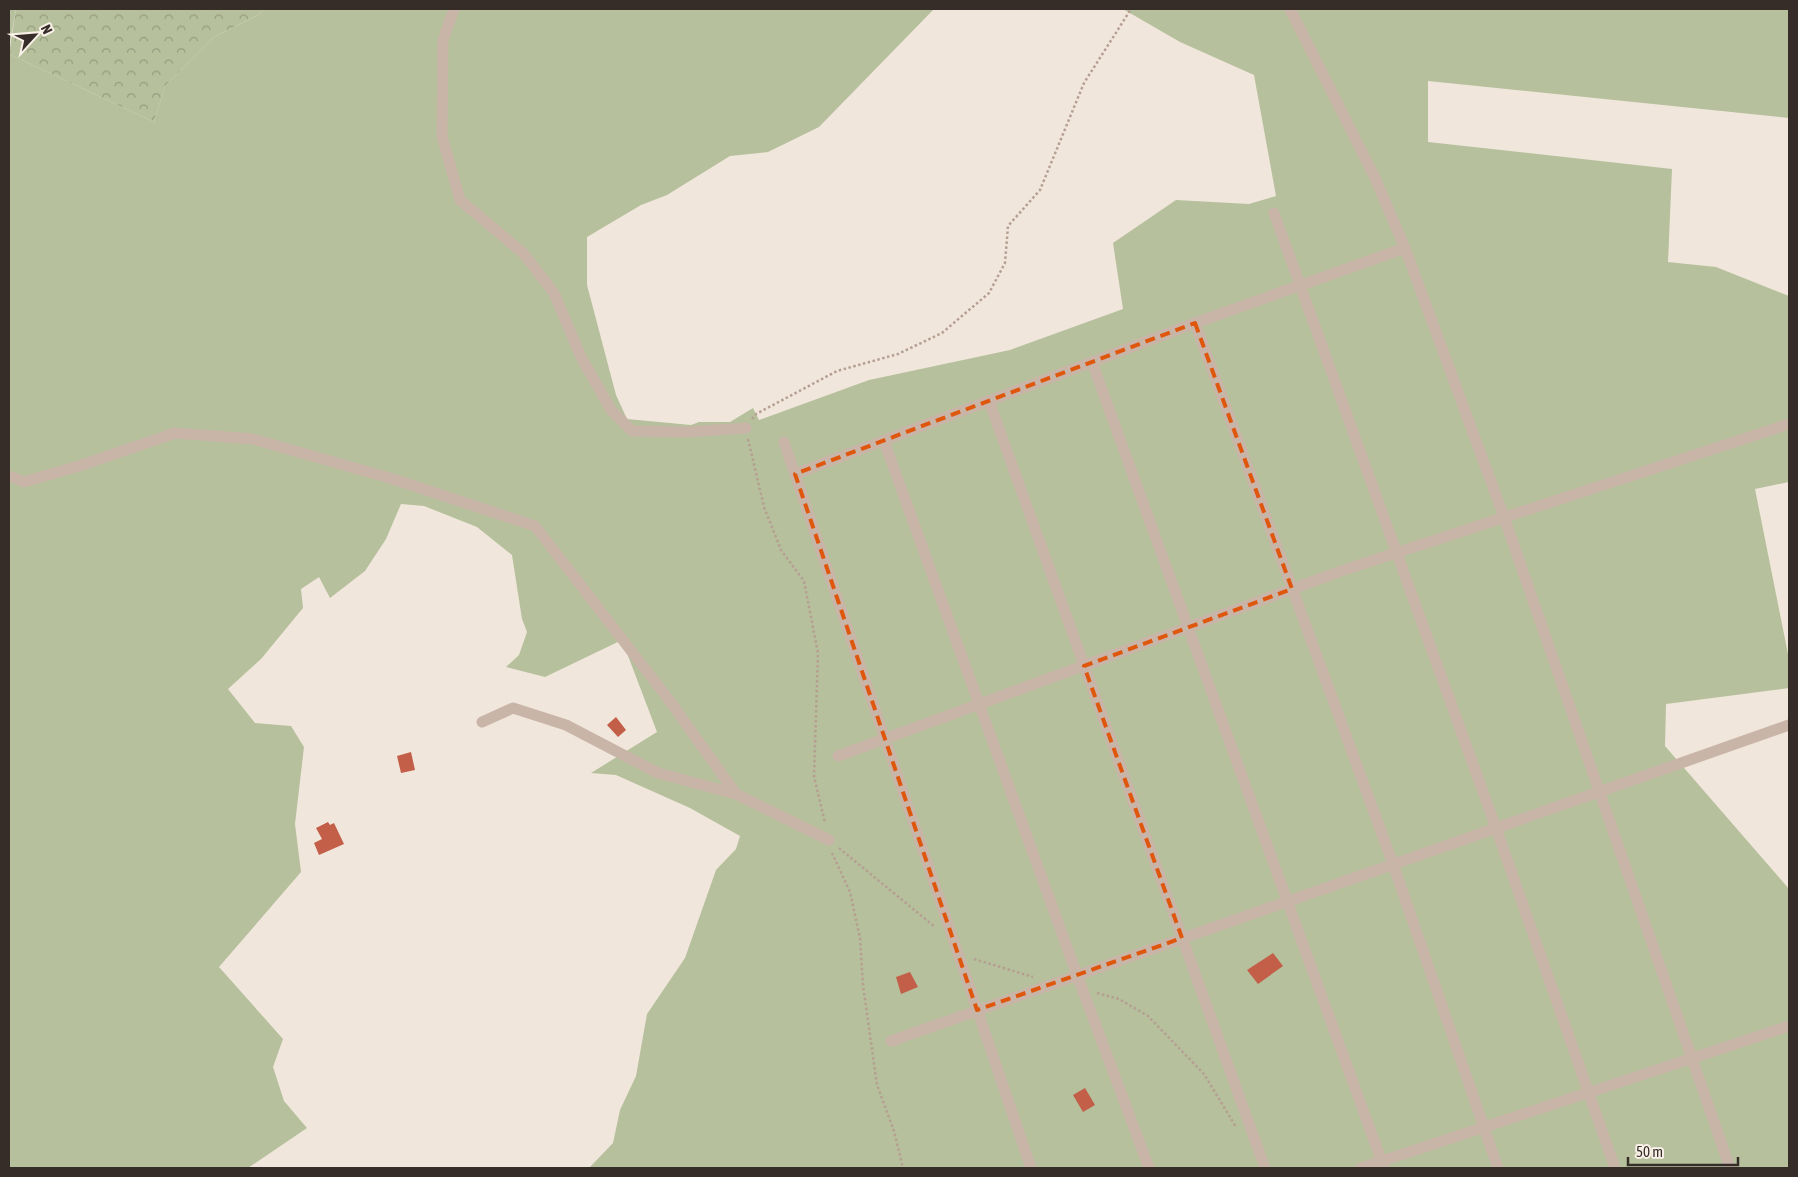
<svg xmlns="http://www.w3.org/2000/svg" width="1798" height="1177" font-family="'Asap Condensed',sans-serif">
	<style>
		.grass { fill: #b6c09c }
		.forest { fill: url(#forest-crowns) }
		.building { fill: #c35f48 }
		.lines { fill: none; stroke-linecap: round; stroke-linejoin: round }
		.path { stroke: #b59f92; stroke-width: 2.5; stroke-dasharray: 2.5 2.5; stroke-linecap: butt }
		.street { stroke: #c9b5a8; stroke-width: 11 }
		.marked { fill: none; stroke: #df570d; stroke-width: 4; stroke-dasharray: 10 6; stroke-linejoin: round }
	</style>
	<defs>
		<pattern id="forest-crowns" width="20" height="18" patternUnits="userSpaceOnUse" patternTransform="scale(1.25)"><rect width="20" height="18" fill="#b6c09c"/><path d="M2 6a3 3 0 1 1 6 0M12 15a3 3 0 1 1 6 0" fill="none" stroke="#959c7f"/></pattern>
	</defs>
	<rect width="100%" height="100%" fill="#f1e6dc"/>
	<!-- grass -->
	<g class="grass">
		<path d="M9,9H16L9,48Z"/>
		<path d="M264,9H934L819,127L768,152L730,156L667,195L641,205L587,237V285L616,395L627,419L691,425L699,422H730L753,408L759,420L869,380L1010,350L1123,309L1113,243L1176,200L1249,204L1276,196L1254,75L1180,42L1123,9H1789V118L1428,81V142L1672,169L1668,262L1716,267L1789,296V482L1755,489L1789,659V688L1666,704L1665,746L1789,889V1168H589L613,1143L620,1110L636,1076L647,1014L685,958L716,870L736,849L740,836L690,808L616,775L591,773L657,732L622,640L545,677L506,667L519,655L527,632L522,619L512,555L477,527L424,506L401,504L386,539L365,571L330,598L319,577L301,589L303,608L261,659L228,689L255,723L291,726L304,747L295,824L301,872L219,967L283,1039L273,1067L284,1101L307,1128L248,1168H9V54L154,122L165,86L214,37L258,15Z"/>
	</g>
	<!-- forest -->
	<path class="forest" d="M16,9H264L258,15L214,37L165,86L154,122L9,54Z"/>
	<!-- building -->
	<g class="building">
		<path d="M616,717L626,730L618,737L607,725Z"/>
		<path d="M411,752L415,770L401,773L397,756Z"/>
		<path d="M328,822L330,825L334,823L344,844L319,855L314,843L322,839L316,828Z"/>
		<path d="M1273,953L1283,966L1258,984L1247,970Z"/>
		<path d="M910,972L918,987L901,994L896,977Z"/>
		<path d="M1085,1088L1095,1105L1083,1112L1073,1095Z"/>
	</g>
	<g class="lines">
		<!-- path -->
		<g class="path">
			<path d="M752,419L756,414L837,371L898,354L942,333L989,293L1005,263L1008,226L1040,190L1084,83L1131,9"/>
			<path d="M748,439L764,507L781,550L804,581L818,653L814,776L825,823"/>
			<path d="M839,848L935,927"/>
			<path d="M832,853L850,892L860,938L863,985L877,1085L894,1131L903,1168"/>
			<path d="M974,959L1033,977"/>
			<path d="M1097,993L1119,999L1148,1016L1204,1074L1236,1127"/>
		</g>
		<!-- street -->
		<g class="street">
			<path d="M454,9L443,40L442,136L460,200L523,253L554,293L581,357L611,410L632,431L688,432L746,428"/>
			<path d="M1290,9L1375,178L1405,248L1504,517L1730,1168"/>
			<path d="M1274,213L1496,828L1615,1168"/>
			<path d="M1195,323L1393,864L1498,1168"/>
			<path d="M1092,362L1384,1168"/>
			<path d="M989,401L1265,1168"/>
			<path d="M884,441L1077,975L1149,1168"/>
			<path d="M784,442L1031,1168"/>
			<path d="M795,474L1195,323L1405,248"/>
			<path d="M9,476L24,482L79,466L175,433L253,439L393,479L535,526L669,700L736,794L829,840"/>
			<path d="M482,722L513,708L566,725L658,773L736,794"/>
			<path d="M838,756L1344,570L1789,424"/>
			<path d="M891,1041L1789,725"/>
			<path d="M1361,1168L1789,1026"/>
		</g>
	</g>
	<!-- marked area -->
	<path class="marked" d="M1195,323L1292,589L1084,666L1182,938L977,1010L795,474Z"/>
	<!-- border -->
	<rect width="1798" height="1177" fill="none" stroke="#362c28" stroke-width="20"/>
	<!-- north arrow -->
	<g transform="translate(35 35) rotate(64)" stroke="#f9f0e8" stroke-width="4" paint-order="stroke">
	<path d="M0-4L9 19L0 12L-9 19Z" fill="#362c28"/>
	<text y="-8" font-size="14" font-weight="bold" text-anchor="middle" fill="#362c28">N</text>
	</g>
	<!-- scale -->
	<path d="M1628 1157v8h110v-8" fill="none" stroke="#362c28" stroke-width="2.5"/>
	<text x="1636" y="1157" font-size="15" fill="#362c28" stroke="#f9f0e8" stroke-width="4" paint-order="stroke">50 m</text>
</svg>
